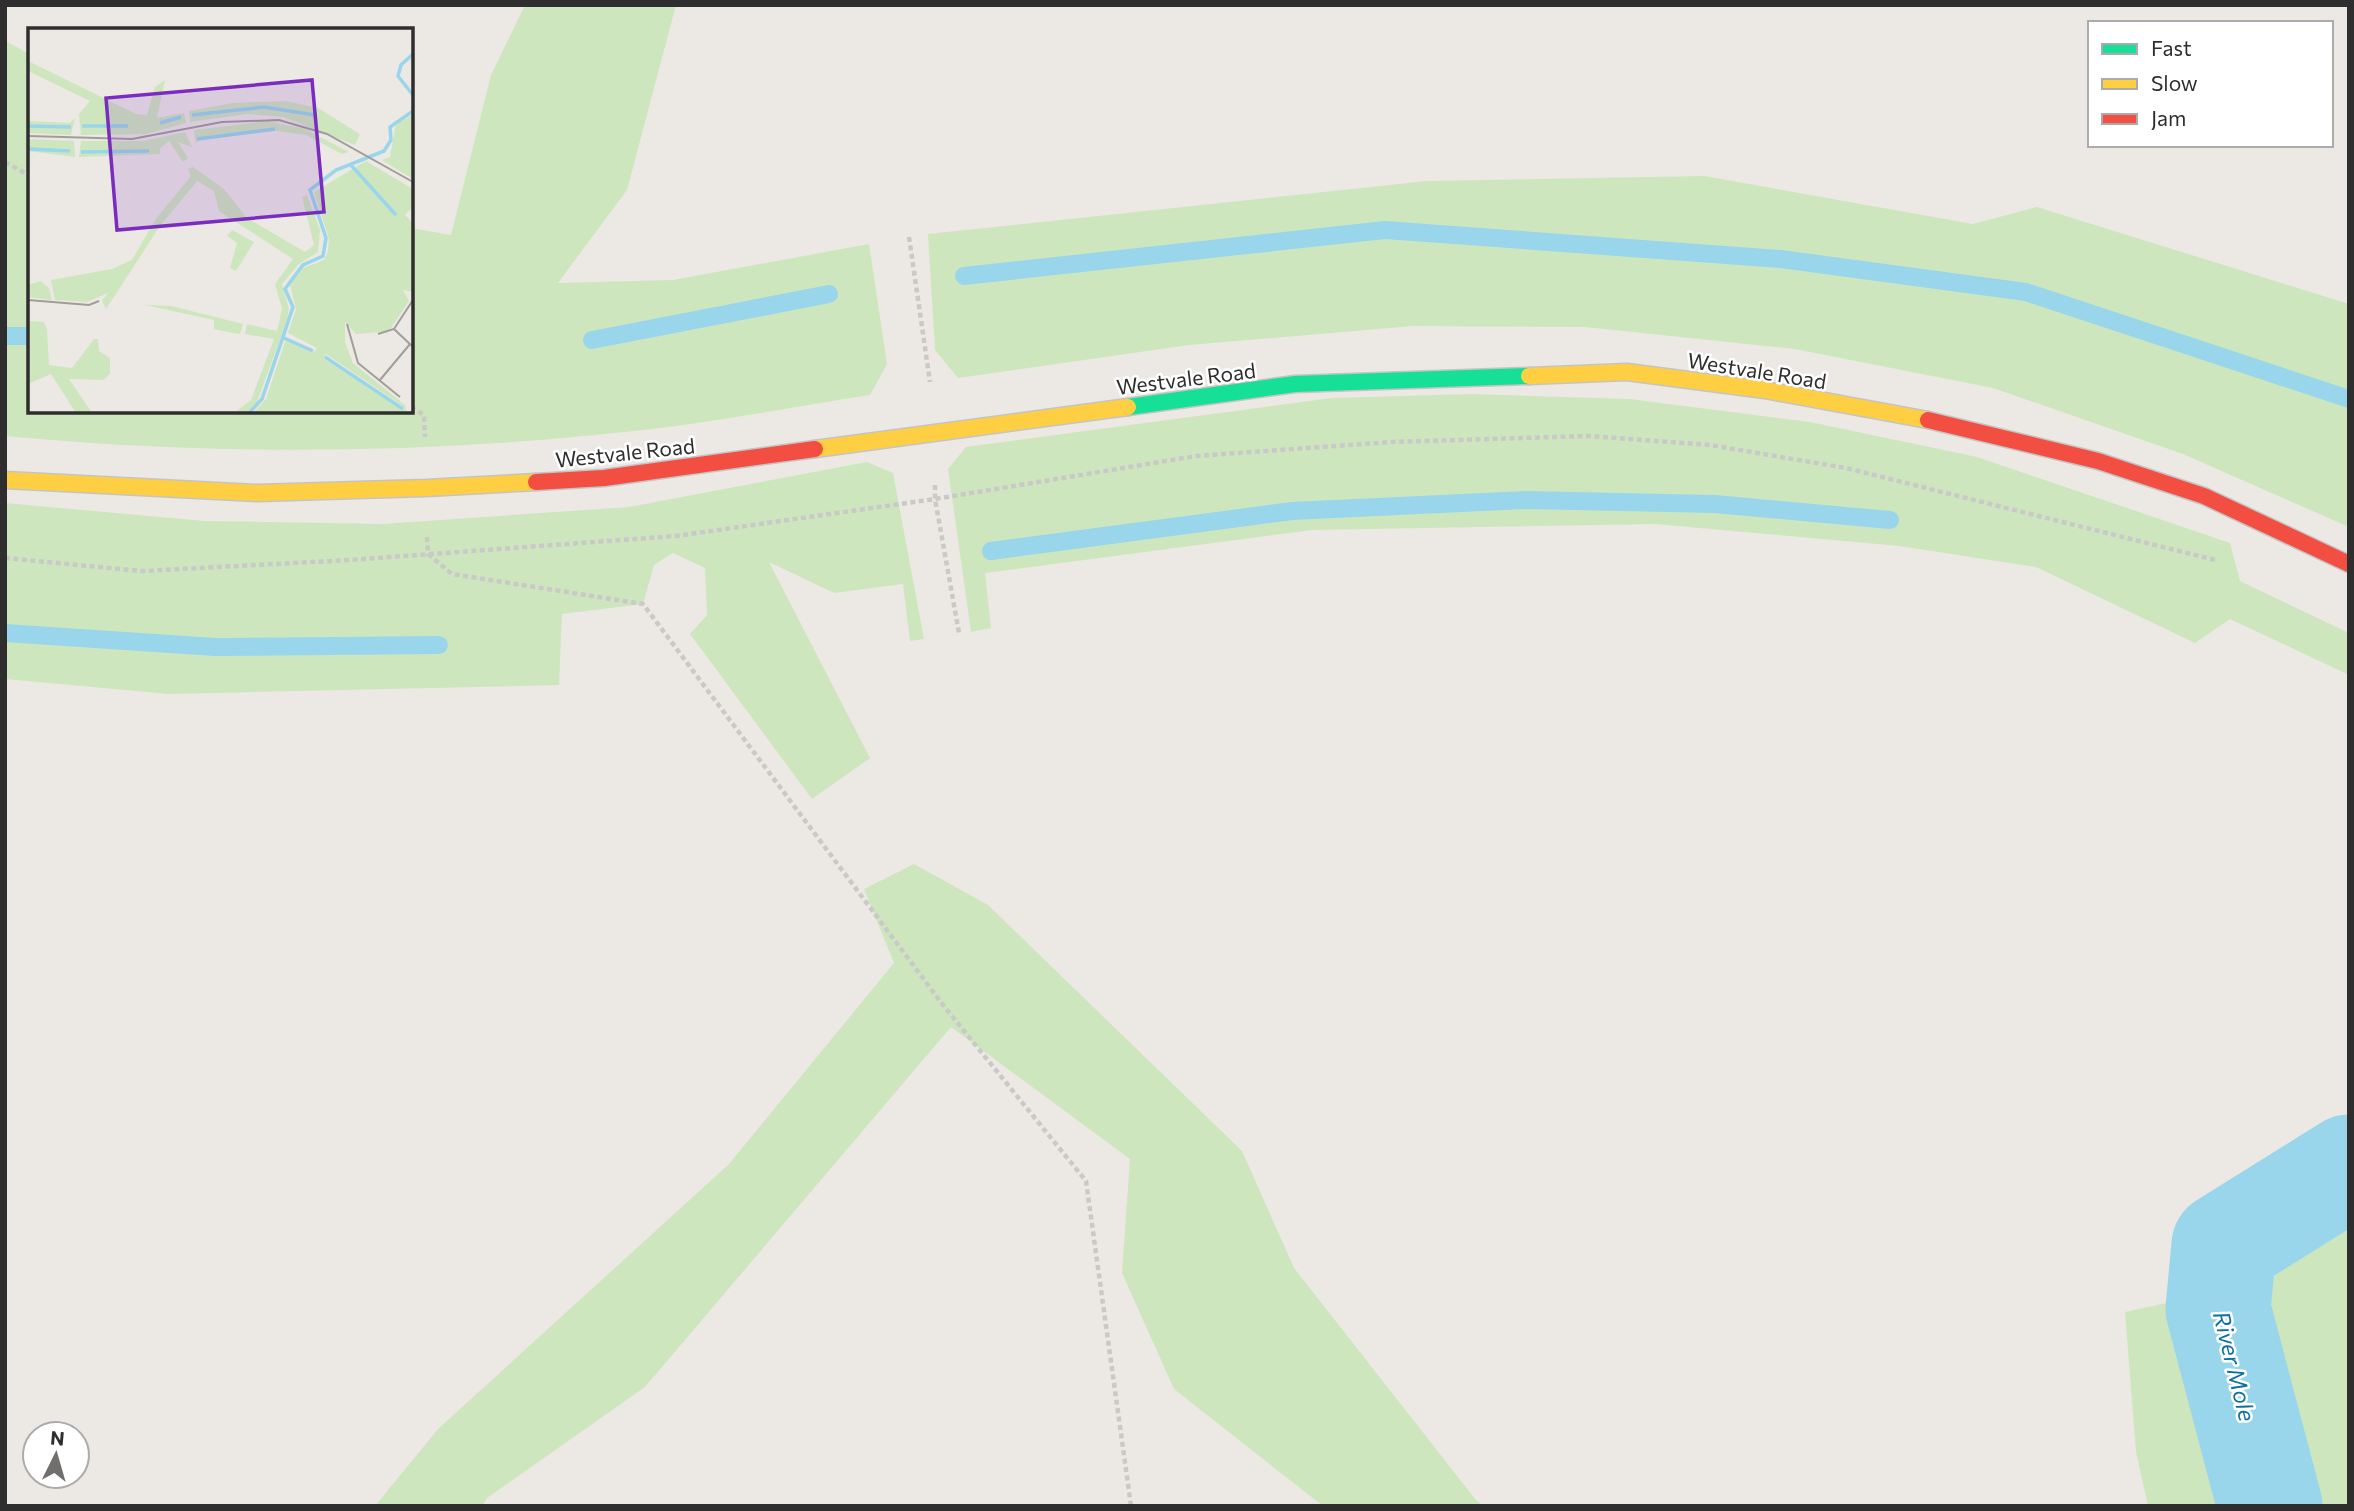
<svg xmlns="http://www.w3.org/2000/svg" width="2354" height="1511" font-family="Commissioner,sans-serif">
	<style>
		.green { fill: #cee6be }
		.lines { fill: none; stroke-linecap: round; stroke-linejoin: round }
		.stream { stroke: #99d6ec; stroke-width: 18 }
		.river { stroke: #99d6ec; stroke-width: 105 }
		.fast-casing { stroke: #c5c4c5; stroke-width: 19 }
		.slow-casing { stroke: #c5c4c5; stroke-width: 19 }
		.jam-casing { stroke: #c5c4c5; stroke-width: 19 }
		.path { stroke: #c9c9c8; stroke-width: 4.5; stroke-dasharray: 5 3.5; stroke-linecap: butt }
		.fast { stroke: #16e098; stroke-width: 16 }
		.slow { stroke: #ffcf43; stroke-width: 16 }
		.jam { stroke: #f24e42; stroke-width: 16 }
		.labels { text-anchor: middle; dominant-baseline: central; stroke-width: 5; stroke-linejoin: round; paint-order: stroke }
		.street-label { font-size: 21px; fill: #2e2e2e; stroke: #fff }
		.water-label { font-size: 23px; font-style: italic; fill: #0d6fa3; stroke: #fff }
		.inset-river { fill: none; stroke: #99d6ec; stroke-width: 3.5 }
		.inset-road { fill: none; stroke: #a09e9b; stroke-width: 2 }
		.view { fill: #7b2cbf; fill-opacity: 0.15; stroke: #7b2cbf; stroke-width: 3.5 }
		.inset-edge { fill: none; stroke: #2e2e2e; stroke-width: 3.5 }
	</style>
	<rect width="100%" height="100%" fill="#ece8e4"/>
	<!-- green -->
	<g class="green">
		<path d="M525,5H676L627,190L558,283L673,280L869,244L887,364L870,395C791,407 713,423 634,431C426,454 214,456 5,436V41L30,54V411H411V228L451,235L491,75Z"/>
		<path d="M1704,176L1973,224L2037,207L2349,304V527L2183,454L1993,388L1795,349L1585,327L1413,326L1189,345L958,378L935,350L928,234L1427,181Z"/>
		<path d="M1472,394L1630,399L1810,422L1977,457L2230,543L2240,581L2349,633V675L2230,619L2195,643L2036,567L1899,546L1655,524L1312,530L985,573L991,628L971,632L948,469L966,447L1332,398Z"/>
		<path d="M867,462L893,473L924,639L910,641L903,584L834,593L769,562L870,758L812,799L690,634L707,615L705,568L673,553L654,565L643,604L562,614L559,685L169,694L5,679V503L205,521L382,524L629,507Z"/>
		<path d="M914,864L988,905L1242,1151L1294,1268L1476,1500L1483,1506H1323L1174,1389L1122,1273L1130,1159L951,1027L645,1387L487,1498L482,1506H375L438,1429L729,1164L894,963L864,889Z"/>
		<path d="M2349,1202V1506H2310L2268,1364L2259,1274Z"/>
		<path d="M2176,1301L2242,1506H2148L2136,1452L2125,1312Z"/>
	</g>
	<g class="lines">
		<!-- stream -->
		<g class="stream">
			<path d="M964,276L1385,230L1781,259L2026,292L2349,399"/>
			<path d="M5,336H30"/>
			<path d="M592,340L829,294"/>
			<path d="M991,551L1292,511L1526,500L1715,504L1890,520"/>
			<path d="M5,633L215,647L439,645"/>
		</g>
		<!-- river -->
		<path class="river" d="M2270,1506L2218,1309L2224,1245L2349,1167"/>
		<!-- fast casing -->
		<g class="fast-casing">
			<path id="fast" d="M1128,407L1295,384L1529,376"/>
		</g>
		<!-- slow casing -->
		<g class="slow-casing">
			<g id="slow">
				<path d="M1529,376L1627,372L1765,390L1928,420"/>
				<path d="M815,449L1128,407"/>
				<path d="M5,480L257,493L426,488L536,482"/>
			</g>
		</g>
		<!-- jam casing -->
		<g class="jam-casing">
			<g id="jam">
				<path d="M1928,420L2098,461L2204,496L2349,564"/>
				<path d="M536,482L604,478L815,449"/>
			</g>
		</g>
		<!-- path -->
		<g class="path">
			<path d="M5,162L30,176"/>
			<path d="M909,237L930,382"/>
			<path d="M411,407L424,415L425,437"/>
			<path d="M935,485V499L959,633"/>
			<path d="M427,537L428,554L452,574L643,604L943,1005L1086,1181L1131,1506"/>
			<path d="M5,558L142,571L350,560L676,536L935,499L1196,456L1391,442L1588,436L1710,445L1846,468L2215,560"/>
		</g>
		<!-- fast -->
		<use href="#fast" class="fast"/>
		<!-- slow -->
		<use href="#slow" class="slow"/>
		<!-- jam -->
		<use href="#jam" class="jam"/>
	</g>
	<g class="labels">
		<!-- street labels -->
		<g class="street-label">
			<text transform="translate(1757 370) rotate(9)">Westvale Road</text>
			<text transform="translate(1186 378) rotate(-7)">Westvale Road</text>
			<text transform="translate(625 452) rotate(-6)">Westvale Road</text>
		</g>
		<!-- water labels -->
		<g class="water-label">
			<text transform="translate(2235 1366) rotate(76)">River Mole</text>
		</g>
	</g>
	<!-- overview -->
	<g transform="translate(28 28)">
		<rect width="385" height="385" fill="#ece8e4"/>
		<path d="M0,33L108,86L119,87L127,59L137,52L129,90L156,85L158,95L118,106L53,107L51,86L62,73L0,43ZM258,73L290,80L332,106L327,117L255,89L219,86L162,94L161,83L204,75ZM385,87V151L354,132L362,129L368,96ZM47,90L43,107L0,105V93L42,95ZM240,93L277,101L321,124L314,126L278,107L249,103L197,106L169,113L168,118L166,102ZM157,104L164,119L150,114L160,130L155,134L141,113L132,120V126L51,129L53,113H115ZM0,111L46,113L47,129L0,123ZM338,133L385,161V179L377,187L385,195V264L375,262L381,273L361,303L328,306L317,294V314L325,335L377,377L379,385H225L238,371L258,311L285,325L289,320L260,305L268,281L262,257L275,240L296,232L300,223L301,211L286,164ZM298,326L376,379L375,382L296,331ZM165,139L196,161L219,190L277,224L286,217L274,169L279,167L292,202L290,224L271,236L254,256L261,281L259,292L228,377L217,385H206L223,372L246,311L217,306L219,296L249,303L254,281L247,256L265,231L191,183L186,163L169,153L132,198L78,281L74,273L80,265L59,274L27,272L23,252L84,241L104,232L127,192L163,148L160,141ZM204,202L226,214L208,243L202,240L209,215L199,208ZM13,253L21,260L24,272L0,269V257ZM117,277L143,278L215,296L212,306L200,304L186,301V292ZM0,278L1,293L16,294L19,301L21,337L44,340L66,311H70L71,323L82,330V346L75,352L41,351L64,385H48L23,346L0,356Z" fill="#cee6be" fill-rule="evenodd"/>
		<path class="inset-river" d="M385,26L373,37L370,48L385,67M164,87L236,79L287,87M132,95L153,89M0,98L43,99M54,98H100M169,111L247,101M0,121L42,123M53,124L121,123M322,136L368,187M256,310L285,323M297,329L375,381M221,385L234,371L265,279L257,261L275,237L295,228L298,210L282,162L308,142L356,123L363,112L362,99L385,83"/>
		<path class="inset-road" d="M0,108L104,111L194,94L251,92L299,106L385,154M0,272L61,277L71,273M319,296L330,335L372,369M366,301L384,318M350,306L366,301L385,272M352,352L382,316"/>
		<path class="view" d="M284,52L296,184L89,202L78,70Z"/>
		<rect width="385" height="385" class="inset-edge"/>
	</g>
	<!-- border -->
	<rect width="2354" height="1511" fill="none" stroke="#2e2e2e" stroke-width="14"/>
	<!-- legend -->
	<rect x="2088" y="21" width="245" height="126" fill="#ffffff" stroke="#ababab" stroke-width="2"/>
	<rect x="2102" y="44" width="35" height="10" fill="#16e098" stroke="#ababab" stroke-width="2"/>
	<text x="2151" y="56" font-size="21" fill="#2e2e2e">Fast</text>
	<rect x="2102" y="79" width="35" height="10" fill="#ffcf43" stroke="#ababab" stroke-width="2"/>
	<text x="2151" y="91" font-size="21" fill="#2e2e2e">Slow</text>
	<rect x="2102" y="114" width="35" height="10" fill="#f24e42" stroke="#ababab" stroke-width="2"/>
	<text x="2151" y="126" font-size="21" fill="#2e2e2e">Jam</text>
	<!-- north arrow -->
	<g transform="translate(56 1455) rotate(5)"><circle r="33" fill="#ffffff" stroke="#ababab" stroke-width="2"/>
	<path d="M0-5L12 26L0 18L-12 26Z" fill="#706f6e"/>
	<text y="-10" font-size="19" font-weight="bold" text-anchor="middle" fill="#2e2e2e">N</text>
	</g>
</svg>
